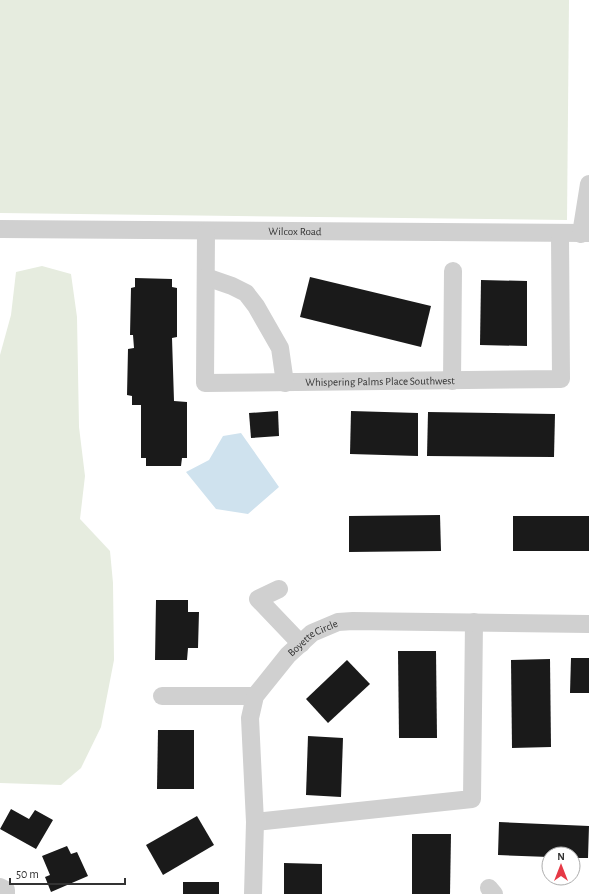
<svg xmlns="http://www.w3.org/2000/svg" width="589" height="894" font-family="'Alegreya Sans',sans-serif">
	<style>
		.green { fill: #e6ecdf }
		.water { fill: #cfe2ee }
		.building { fill: #1a1a1a }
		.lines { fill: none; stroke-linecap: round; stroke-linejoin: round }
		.minor { stroke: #d0d0d0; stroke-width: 18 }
		.labels { text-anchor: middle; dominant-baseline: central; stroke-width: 4; stroke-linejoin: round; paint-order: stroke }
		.street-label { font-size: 11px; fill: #333; stroke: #fff }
	</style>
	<rect width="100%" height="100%" fill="#fff"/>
	<!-- green -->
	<g class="green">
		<path d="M0,0H569L567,220L0,213Z"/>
		<path d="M42,266L71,274L77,317L79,427L85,476L80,519L110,551L113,583L114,660L101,727L81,768L61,785L0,783V355L11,315L16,272Z"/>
	</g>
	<!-- water -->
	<path class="water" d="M241,433L279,487L248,514L216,509L186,472L209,460L223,436Z"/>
	<!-- building -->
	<g class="building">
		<path d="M310,277L431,306L421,347L300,317Z"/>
		<path d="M135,278L172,279V287L177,288V337L172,338L174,401L187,402V458H182L181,466H146V458H141V405H132V396L127,395L128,349L134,348L133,335H130L131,288L135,287Z"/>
		<path d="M481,280L527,281V346L480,345Z"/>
		<path d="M278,411L279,436L251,438L249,413Z"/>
		<path d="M351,411L418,413V456L350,454Z"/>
		<path d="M428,412L555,414L554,457L427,456Z"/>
		<path d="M440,515L441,551L349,552V516Z"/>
		<rect x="513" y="516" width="76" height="35"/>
		<path d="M156,600H188V612H199L198,648H188L187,660H155Z"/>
		<path d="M398,651H436L437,738H399Z"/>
		<path d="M571,658H589V693H570Z"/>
		<path d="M550,659L551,747L512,748L511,660Z"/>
		<path d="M347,660L370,684L328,723L306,699Z"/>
		<path d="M158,730H194V789H157Z"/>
		<path d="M308,736L343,738L341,797L306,795Z"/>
		<path d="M11,809L29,819L35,810L53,820L36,849L0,829Z"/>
		<path d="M197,816L214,845L163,875L146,845Z"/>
		<path d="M499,822L589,826L588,858H573V854H549V857L498,855Z"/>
		<path d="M412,834H451L450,894H412Z"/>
		<path d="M67,846L71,854L77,852L88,876L51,892L45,877L50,875L42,856Z"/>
		<path d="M284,863L322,864V894H284Z"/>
		<rect x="183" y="882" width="36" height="12"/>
	</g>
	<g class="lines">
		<!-- minor -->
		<g class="minor">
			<path id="s1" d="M0,229L589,233"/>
			<path id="s2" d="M206,232L205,383L561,379L560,234"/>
			<path d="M581,234L589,184"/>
			<path d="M206,277L232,286L246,293L256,306L280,348L285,383"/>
			<path d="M452,381L453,271"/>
			<path d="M279,589L258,599L301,644"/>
			<path d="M162,696H255"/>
			<path d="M255,822L472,799L474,622"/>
			<path d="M0,887L6,890V894"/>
			<path d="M489,888L494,894"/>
			<path id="s3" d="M253,894L255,822L250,718L255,696L288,655L312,633L338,622L353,621L589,624"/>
		</g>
	</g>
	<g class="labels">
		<!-- street labels -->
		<g class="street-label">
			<text stroke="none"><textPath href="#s1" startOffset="295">Wilcox Road</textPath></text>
			<text stroke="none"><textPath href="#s2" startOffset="326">Whispering Palms Place Southwest</textPath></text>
			<text stroke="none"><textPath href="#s3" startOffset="282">Boyette Circle</textPath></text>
		</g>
	</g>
	<!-- north arrow -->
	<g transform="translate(561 866)"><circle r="19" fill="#ffffff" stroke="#adadad"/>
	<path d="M0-3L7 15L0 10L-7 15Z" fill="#e63946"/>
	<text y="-6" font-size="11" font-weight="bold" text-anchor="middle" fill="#333333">N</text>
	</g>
	<!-- scale -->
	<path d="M10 878v6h115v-6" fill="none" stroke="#333333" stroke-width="2"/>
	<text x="16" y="878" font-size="12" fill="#333333" stroke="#ffffff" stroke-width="3" paint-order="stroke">50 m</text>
</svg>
